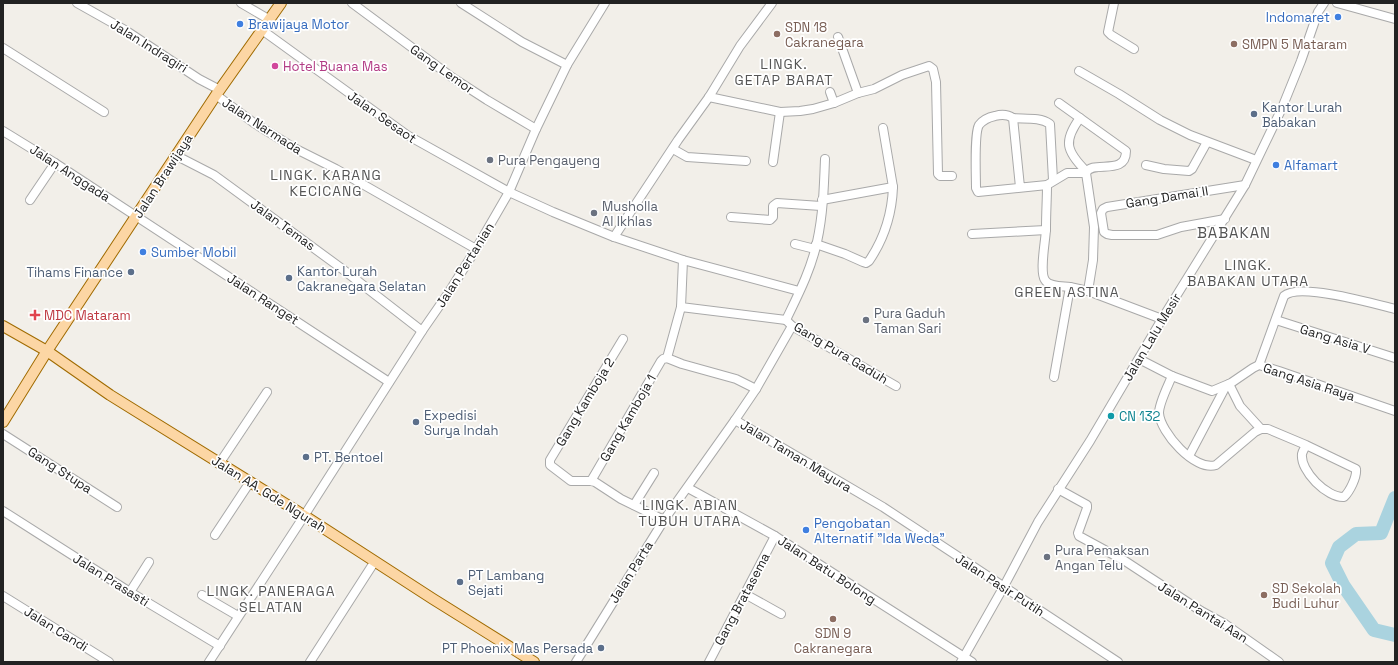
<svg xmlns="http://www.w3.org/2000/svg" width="1398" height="665" font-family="'Space Grotesk',sans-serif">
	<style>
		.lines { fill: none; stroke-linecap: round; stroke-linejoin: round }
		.river { stroke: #aad3df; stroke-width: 14 }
		.minor-casing { stroke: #a9a9a9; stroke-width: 10 }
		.major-casing { stroke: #a06b00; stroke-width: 12 }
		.minor { stroke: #fff; stroke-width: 8 }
		.major { stroke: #fcd6a4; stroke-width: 10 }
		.shop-dot { fill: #3f7fe0; stroke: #fff; stroke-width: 1.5 }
		.education-dot { fill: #8d6e63; stroke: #fff; stroke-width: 1.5 }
		.hotel-dot { fill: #d1479c; stroke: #fff; stroke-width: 1.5 }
		.service-dot { fill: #5c6f8a; stroke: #fff; stroke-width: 1.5 }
		.worship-dot { fill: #6b7280; stroke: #fff; stroke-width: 1.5 }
		.health-dot { fill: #e0444e; stroke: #fff; stroke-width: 1.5 }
		.culture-dot { fill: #0f9aa8; stroke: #fff; stroke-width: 1.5 }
		.labels { text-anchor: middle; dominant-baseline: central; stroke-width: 3.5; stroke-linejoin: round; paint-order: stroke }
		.shop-label { font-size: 13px; fill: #366cbe; stroke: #fff; text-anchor: start }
		.education-label { font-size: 13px; fill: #785e54; stroke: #fff; text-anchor: start }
		.street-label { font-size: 13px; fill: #222; stroke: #fff }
		.hotel-label { font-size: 13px; fill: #b23c85; stroke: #fff; text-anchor: start }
		.service-label { font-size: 13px; fill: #4e5e75; stroke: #fff; text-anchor: start }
		.worship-label { font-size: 13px; fill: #5b616d; stroke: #fff; text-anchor: start }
		.health-label { font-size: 13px; fill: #be3a42; stroke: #fff; text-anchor: start }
		.culture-label { font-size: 13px; fill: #0d838f; stroke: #fff; text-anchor: start }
		.neighbourhood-label { font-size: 14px; letter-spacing: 1px; fill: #555; stroke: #fff }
		.quarter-label { font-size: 15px; letter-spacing: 1px; fill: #555; stroke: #fff }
	</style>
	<rect width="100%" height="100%" fill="#f2efe9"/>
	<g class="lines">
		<!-- river -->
		<path class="river" d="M1395,498L1381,533L1356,534L1339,547L1332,563L1343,585L1374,630L1395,635"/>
		<!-- minor casing -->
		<g class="minor-casing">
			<g id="minor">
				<path d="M77,3L125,30L199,79L220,90"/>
				<path d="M241,3L270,20"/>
				<path d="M352,3L453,78L487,100L536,129"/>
				<path d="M461,3L522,42L567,65"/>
				<path d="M1114,3L1108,32L1111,35L1134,49"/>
				<path d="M1337,3L1395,19"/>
				<path d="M262,30L407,135L509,192L553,212L614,237L683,260L681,307L786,320"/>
				<path d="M838,37L858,93"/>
				<path d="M3,48L104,112"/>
				<path d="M1079,71L1119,94L1160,120L1190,135L1256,160"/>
				<path d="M830,92L834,103"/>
				<path d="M216,95L254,123L296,149L336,169L476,249"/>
				<path d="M709,97L780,112L800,111L813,109L834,103L858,93L874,89L902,75L929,66L933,69L936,82L938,174L940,176H952"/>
				<path d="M1059,103L1126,151C1126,177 1092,159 1086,173L1094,227L1093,260L1088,291L1162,319"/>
				<path d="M1013,118C1025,119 1040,117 1050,124L1053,180"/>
				<path d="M1080,118C1063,141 1066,151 1086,171"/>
				<path d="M3,131L55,163L389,382"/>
				<path d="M673,149L687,157L746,161"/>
				<path d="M177,156L214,175L341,268L422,331"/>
				<path d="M773,162L780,112"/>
				<path d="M1146,165L1164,169L1189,171L1192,169L1207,142"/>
				<path d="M1047,185C1047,199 1046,213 1046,228C1046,239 1039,271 1045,280C1049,287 1063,286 1070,287"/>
				<path d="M1020,187L1013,118C1007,114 1002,114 995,116C990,117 983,120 979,125C974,133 976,175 976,188L978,192L1047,185L1067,173H1086"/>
				<path d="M30,200L55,163"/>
				<path d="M822,200L893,187L883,128"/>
				<path d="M731,217L770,220L773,217V206L777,203L821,206"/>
				<path d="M1225,219L1181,227L1157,235H1112L1107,234L1104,232L1101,213L1103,209L1107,207L1245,185"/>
				<path d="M972,234L1046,230"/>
				<path d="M614,237L678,140L709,97L740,46L772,3"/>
				<path d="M795,244L815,249"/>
				<path d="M816,244L845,254L863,262L866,263L869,261C884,239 892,213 893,187"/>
				<path d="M683,260L799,291"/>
				<path d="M786,320C798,295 811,270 817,242C823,215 824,187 825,159"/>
				<path d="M786,320L792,326L896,386"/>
				<path d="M1276,320L1395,358"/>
				<path d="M623,339L550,460V465L571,481H591L595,482L621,499L664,520"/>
				<path d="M667,358L682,364L736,379L756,389"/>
				<path d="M667,358L681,307"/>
				<path d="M1139,359L1172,376L1212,391L1231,383L1253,368L1259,365L1279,371L1395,411"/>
				<path d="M1259,365L1284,296C1299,282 1375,304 1395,309"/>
				<path d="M1172,376C1168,386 1159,403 1159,413C1160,432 1195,472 1216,465L1255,432L1261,429H1268L1306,445L1356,469C1357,477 1350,491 1344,497C1327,498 1300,471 1302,454C1303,450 1305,448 1306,445"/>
				<path d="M1054,377L1070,287L1088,291"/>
				<path d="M1229,384L1240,406L1261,429"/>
				<path d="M735,420L756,389L792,326"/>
				<path d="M3,434L117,507"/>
				<path d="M1189,456L1226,386"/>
				<path d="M219,464L267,392"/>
				<path d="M591,481L661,361L663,359L667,358"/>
				<path d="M688,488L775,536L972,662"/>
				<path d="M1058,489L1087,505V508L1078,533L1079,536L1125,561L1201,611L1225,624L1279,662"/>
				<path d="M634,505L654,473"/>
				<path d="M3,511L130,592L220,646"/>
				<path d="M215,535L250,482"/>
				<path d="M130,592L149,562"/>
				<path d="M745,594L781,614"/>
				<path d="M202,595L238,616"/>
				<path d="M3,596L109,662"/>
				<path d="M209,662L304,516L422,331L449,292L476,249L509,192L536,129L567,65L605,3"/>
				<path d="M310,662L375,561"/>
				<path d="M576,662L664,520L735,420L883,507L1118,662"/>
				<path d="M709,662L775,536"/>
				<path d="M961,662L1003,588L1038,522L1090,441L1162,319L1245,185L1282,108L1301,61L1318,12L1324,3"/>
			</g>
		</g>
		<!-- major casing -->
		<g class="major-casing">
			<g id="major">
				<path d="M3,326L47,351L110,395L297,511L433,599L534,662"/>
				<path d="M3,422L47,351L216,95L281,3"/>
			</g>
		</g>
		<!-- minor -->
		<use href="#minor" class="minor"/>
		<!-- major -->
		<use href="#major" class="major"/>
	</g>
	<!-- markers -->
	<g class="shop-dot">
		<circle cx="1338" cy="17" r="4"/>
		<circle cx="240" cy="24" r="4"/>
		<circle cx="1276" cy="165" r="4"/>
		<circle cx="143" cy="252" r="4"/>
		<circle cx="806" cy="530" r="4"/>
	</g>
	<g class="education-dot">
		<circle cx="777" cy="34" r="4"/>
		<circle cx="1234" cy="44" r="4"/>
		<circle cx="1264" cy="595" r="4"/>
		<circle cx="833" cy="619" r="4"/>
	</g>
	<circle class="hotel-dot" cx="275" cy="66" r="4"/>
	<g class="service-dot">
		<circle cx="1254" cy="114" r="4"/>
		<circle cx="131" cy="272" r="4"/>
		<circle cx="289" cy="278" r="4"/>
		<circle cx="416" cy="422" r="4"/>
		<circle cx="306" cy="457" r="4"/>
		<circle cx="460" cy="582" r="4"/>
		<circle cx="601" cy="648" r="4"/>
	</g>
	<g class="worship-dot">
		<circle cx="490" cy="160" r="4"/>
		<circle cx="594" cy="213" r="4"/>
		<circle cx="866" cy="320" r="4"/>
		<circle cx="1047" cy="557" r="4"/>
	</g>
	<path class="health-dot" d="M33 309h4v4h4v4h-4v4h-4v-4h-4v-4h4z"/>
	<circle class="culture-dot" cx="1111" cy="416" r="4"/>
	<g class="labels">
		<!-- shop labels -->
		<g class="shop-label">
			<text x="1330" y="17" text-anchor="end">Indomaret</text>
			<text x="248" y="24">Brawijaya Motor</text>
			<text x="1284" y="165">Alfamart</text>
			<text x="151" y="252">Sumber Mobil</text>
			<text x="814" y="523">Pengobatan<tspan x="814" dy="15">Alternatif "Ida Weda"</tspan></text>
		</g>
		<!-- education labels -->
		<g class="education-label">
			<text x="785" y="27">SDN 18<tspan x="785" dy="15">Cakranegara</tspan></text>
			<text x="1242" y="44">SMPN 5 Mataram</text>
			<text x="1272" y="588">SD Sekolah<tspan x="1272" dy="15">Budi Luhur</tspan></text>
			<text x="833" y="633" text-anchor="middle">SDN 9<tspan x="833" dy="15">Cakranegara</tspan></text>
		</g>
		<!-- street labels -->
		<g class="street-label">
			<text transform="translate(149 46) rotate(32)">Jalan Indragiri</text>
			<text transform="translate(442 69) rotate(35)">Gang Lemor</text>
			<text transform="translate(382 117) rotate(35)">Jalan Sesaot</text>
			<text transform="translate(262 126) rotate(33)">Jalan Narmada</text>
			<text transform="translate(70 173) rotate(33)">Jalan Anggada</text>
			<text transform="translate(163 176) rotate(-57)">Jalan Brawijaya</text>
			<text transform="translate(1167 197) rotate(-9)">Gang Damai II</text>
			<text transform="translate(283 225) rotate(36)">Jalan Temas</text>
			<text transform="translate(465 265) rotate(-58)">Jalan Pertanian</text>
			<text transform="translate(263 299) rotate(33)">Jalan Ranget</text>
			<text transform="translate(1152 337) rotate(-59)">Jalan Lalu Mesir</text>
			<text transform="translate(1335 339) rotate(17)">Gang Asia V</text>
			<text transform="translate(841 353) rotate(31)">Gang Pura Gaduh</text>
			<text transform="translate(1309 382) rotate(18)">Gang Asia Raya</text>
			<text transform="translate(585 402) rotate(-59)">Gang Kamboja 2</text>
			<text transform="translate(628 418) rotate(-60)">Gang Kamboja 1</text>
			<text transform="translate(796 456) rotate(31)">Jalan Taman Mayura</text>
			<text transform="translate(60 470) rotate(33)">Gang Stupa</text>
			<text transform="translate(269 494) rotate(32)">Jalan AA. Gde Ngurah</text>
			<text transform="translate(827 570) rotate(33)">Jalan Batu Bolong</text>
			<text transform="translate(631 572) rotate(-58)">Jalan Parta</text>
			<text transform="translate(111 580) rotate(32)">Jalan Prasasti</text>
			<text transform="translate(1000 585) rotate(33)">Jalan Pasir Putih</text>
			<text transform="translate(742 599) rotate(-62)">Gang Bratasema</text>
			<text transform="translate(1203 612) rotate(32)">Jalan Pantai Aan</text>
			<text transform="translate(56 629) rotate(32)">Jalan Candi</text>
		</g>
		<!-- hotel labels -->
		<g class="hotel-label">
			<text x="283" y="66">Hotel Buana Mas</text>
		</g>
		<!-- service labels -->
		<g class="service-label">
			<text x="1262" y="107">Kantor Lurah<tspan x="1262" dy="15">Babakan</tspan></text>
			<text x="297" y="271">Kantor Lurah<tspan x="297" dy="15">Cakranegara Selatan</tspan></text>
			<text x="123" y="272" text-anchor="end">Tihams Finance</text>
			<text x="424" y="415">Expedisi<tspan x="424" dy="15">Surya Indah</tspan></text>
			<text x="314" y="457">PT. Bentoel</text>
			<text x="468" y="575">PT Lambang<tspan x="468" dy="15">Sejati</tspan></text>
			<text x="593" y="648" text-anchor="end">PT Phoenix Mas Persada</text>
		</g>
		<!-- worship labels -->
		<g class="worship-label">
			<text x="498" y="160">Pura Pengayeng</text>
			<text x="602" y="206">Musholla<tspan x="602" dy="15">Al Ikhlas</tspan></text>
			<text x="874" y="313">Pura Gaduh<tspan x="874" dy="15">Taman Sari</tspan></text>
			<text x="1055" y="550">Pura Pemaksan<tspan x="1055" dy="15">Angan Telu</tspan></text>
		</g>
		<!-- health labels -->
		<g class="health-label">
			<text x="44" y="315">MDC Mataram</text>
		</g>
		<!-- culture labels -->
		<g class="culture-label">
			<text x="1119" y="416">CN 132</text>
		</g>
		<!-- neighbourhood labels -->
		<g class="neighbourhood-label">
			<text x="784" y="64">LINGK.<tspan x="784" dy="16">GETAP BARAT</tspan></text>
			<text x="326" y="175">LINGK. KARANG<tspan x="326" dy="16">KECICANG</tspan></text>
			<text x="1248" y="265">LINGK.<tspan x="1248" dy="16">BABAKAN UTARA</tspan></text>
			<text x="1067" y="292">GREEN ASTINA</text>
			<text x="690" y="505">LINGK. ABIAN<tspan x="690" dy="16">TUBUH UTARA</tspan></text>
			<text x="271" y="591">LINGK. PANERAGA<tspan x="271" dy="16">SELATAN</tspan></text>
		</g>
		<!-- quarter labels -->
		<g class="quarter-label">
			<text x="1234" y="232">BABAKAN</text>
		</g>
	</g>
	<!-- border -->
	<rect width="1398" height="665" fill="none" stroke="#222222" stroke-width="8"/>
</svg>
